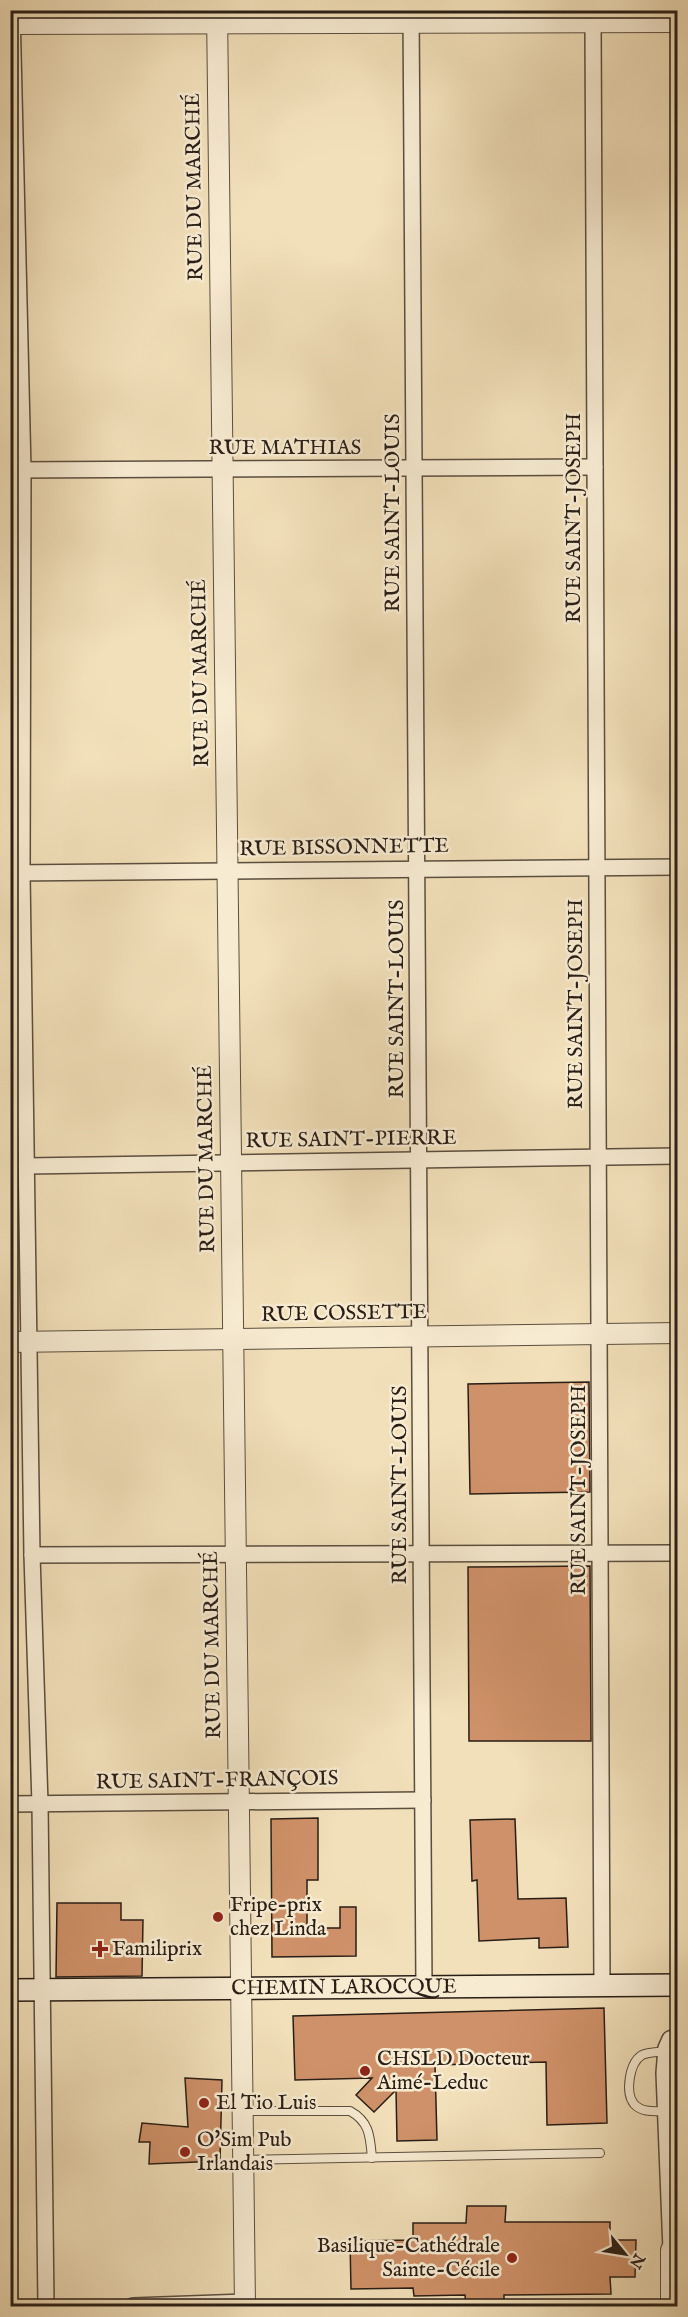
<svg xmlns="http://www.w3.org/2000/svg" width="688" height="2317" font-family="'IM FELL English',serif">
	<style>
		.building { fill: #cf9169; stroke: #291e16; stroke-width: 1.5 }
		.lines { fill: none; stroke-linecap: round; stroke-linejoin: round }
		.service-casing { stroke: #5b4e3f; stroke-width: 10 }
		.minor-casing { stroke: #5b4e3f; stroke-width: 18 }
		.tertiary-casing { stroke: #5b4e3f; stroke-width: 22 }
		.secondary-casing { stroke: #291e16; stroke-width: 24 }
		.service { stroke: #f7ebd2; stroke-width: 8 }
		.minor { stroke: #f7ebd2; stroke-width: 15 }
		.tertiary { stroke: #f7ebd2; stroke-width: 20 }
		.secondary { stroke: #f7ebd2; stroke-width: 21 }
		.poi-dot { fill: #8f2418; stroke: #f7ebd2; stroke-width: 2 }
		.labels { text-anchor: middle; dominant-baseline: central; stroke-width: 5; stroke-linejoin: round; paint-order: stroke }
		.street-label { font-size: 21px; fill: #291e16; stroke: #f7ebd2 }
		.poi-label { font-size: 21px; fill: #291e16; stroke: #f7ebd2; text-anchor: start }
	</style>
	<rect width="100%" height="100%" fill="#f2e0ba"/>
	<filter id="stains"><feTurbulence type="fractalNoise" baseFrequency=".00333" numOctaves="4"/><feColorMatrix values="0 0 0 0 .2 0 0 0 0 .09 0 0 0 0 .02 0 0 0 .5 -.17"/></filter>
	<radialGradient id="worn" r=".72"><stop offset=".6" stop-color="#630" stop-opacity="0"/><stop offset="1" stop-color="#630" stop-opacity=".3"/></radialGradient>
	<!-- building -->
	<g class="building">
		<path d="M589,1382L590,1492L470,1494L468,1384Z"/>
		<path d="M590,1566L591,1741H469L468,1567Z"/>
		<path d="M318,1818V1880H307V1928H340V1907H356V1956L272,1957L271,1819Z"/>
		<path d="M515,1819L518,1899L566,1898L568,1947L539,1948V1938L479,1941L477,1880L472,1881L470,1820Z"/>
		<path d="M57,1903H121V1920H143L142,1976L56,1977Z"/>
		<path d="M604,2008L607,2123L547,2125L546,2062L435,2065L437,2140L397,2141L396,2090L374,2112L356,2095L372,2078L295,2080L293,2016Z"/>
		<path d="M185,2078L222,2080L220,2161L149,2164L150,2142H139L142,2123L188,2127Z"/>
		<path d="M467,2206H506L505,2222H610V2240H636L635,2277H610L611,2294L504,2295V2307H466L465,2295L414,2296L413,2288L351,2289L350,2241L413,2240V2223H466Z"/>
	</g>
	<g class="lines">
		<!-- service casing -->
		<g class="service-casing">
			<g id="service">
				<path d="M666,2051C659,2052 648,2052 642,2055C629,2063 625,2093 634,2104C642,2113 655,2111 666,2111"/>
				<path d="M245,2111H350C370,2122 370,2137 372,2158"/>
				<path d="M245,2160L600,2153"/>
			</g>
		</g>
		<!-- minor casing -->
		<g class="minor-casing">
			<g id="minor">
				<path d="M12,10L23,470L22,873L32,1555L40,1804L46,2306"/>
				<path d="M411,10L424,1987"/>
				<path d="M593,22L602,1985"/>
				<path d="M10,470L595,467"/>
				<path d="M10,873L678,867"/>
				<path d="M26,1166L678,1156"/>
				<path d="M32,1555L678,1553"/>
				<path d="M10,1804L423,1800"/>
				<path d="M671,2250L664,2073L666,2048L670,2039L678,2036"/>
				<path d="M133,2306L245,2302"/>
			</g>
		</g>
		<!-- tertiary casing -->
		<g class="tertiary-casing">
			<g id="tertiary">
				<path d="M217,10L245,2306"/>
				<path d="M10,24L678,22"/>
				<path d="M10,1342L678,1333"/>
				<path d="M671,2306V2250H678"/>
			</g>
		</g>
		<!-- secondary casing -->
		<g class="secondary-casing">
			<g id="secondary">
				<path id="s1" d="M10,1990L678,1985"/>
			</g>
		</g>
		<!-- service -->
		<use href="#service" class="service"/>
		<!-- minor -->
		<use href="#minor" class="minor"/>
		<!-- tertiary -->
		<use href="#tertiary" class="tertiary"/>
		<!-- secondary -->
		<use href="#secondary" class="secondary"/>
	</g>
	<!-- markers -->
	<g class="poi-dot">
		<circle cx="218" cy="1917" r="6"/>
		<path d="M97 1940h6v6h6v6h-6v6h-6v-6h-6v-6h6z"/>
		<circle cx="365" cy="2071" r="6"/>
		<circle cx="204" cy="2103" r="6"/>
		<circle cx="185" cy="2152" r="6"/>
		<circle cx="512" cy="2258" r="6"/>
	</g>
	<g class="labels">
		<!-- street labels -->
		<g class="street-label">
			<text transform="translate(195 187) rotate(-91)">RUE DU MARCHÉ</text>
			<text x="285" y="448">RUE MATHIAS</text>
			<text transform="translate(393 513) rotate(-90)">RUE SAINT-LOUIS</text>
			<text transform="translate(574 518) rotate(-90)">RUE SAINT-JOSEPH</text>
			<text transform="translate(201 673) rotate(-91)">RUE DU MARCHÉ</text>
			<text transform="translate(344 848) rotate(-1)">RUE BISSONNETTE</text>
			<text transform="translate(397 999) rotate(-90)">RUE SAINT-LOUIS</text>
			<text transform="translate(576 1004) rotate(-90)">RUE SAINT-JOSEPH</text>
			<text transform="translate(351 1140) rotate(-1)">RUE SAINT-PIERRE</text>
			<text transform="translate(207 1159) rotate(-91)">RUE DU MARCHÉ</text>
			<text transform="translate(344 1314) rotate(-1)">RUE COSSETTE</text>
			<text transform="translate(400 1485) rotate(-90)">RUE SAINT-LOUIS</text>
			<text transform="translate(579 1490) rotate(-90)">RUE SAINT-JOSEPH</text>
			<text transform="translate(213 1645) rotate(-91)">RUE DU MARCHÉ</text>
			<text transform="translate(217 1781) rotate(-1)">RUE SAINT-FRANÇOIS</text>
			<text stroke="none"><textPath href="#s1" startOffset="334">CHEMIN LAROCQUE</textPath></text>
		</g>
		<!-- poi labels -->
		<g class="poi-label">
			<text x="230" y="1905">Fripe-prix<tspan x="230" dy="24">chez Linda</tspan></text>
			<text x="112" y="1949">Familiprix</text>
			<text x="377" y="2059">CHSLD Docteur<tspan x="377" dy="24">Aimé-Leduc</tspan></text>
			<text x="216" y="2103">El Tio Luis</text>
			<text x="197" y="2140">O'Sim Pub<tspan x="197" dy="24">Irlandais</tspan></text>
			<text x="500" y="2246" text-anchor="end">Basilique-Cathédrale<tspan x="500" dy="24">Sainte-Cécile</tspan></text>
		</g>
	</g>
	<!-- margin -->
	<rect width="688" height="2317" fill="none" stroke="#f2e0ba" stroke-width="36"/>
	<rect x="12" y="12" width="664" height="2293" fill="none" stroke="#291e16" stroke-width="3"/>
	<rect x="18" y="18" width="652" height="2281" fill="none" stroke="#291e16" stroke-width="1.5"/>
	<!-- north arrow -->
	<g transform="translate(625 2254) rotate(120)" stroke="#f7ebd2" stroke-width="4.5" paint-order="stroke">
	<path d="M0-4.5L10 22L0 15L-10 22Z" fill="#291e16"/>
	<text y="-9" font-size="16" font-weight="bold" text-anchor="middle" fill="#291e16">N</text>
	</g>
	<rect width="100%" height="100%" filter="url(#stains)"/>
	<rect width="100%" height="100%" fill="url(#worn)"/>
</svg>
